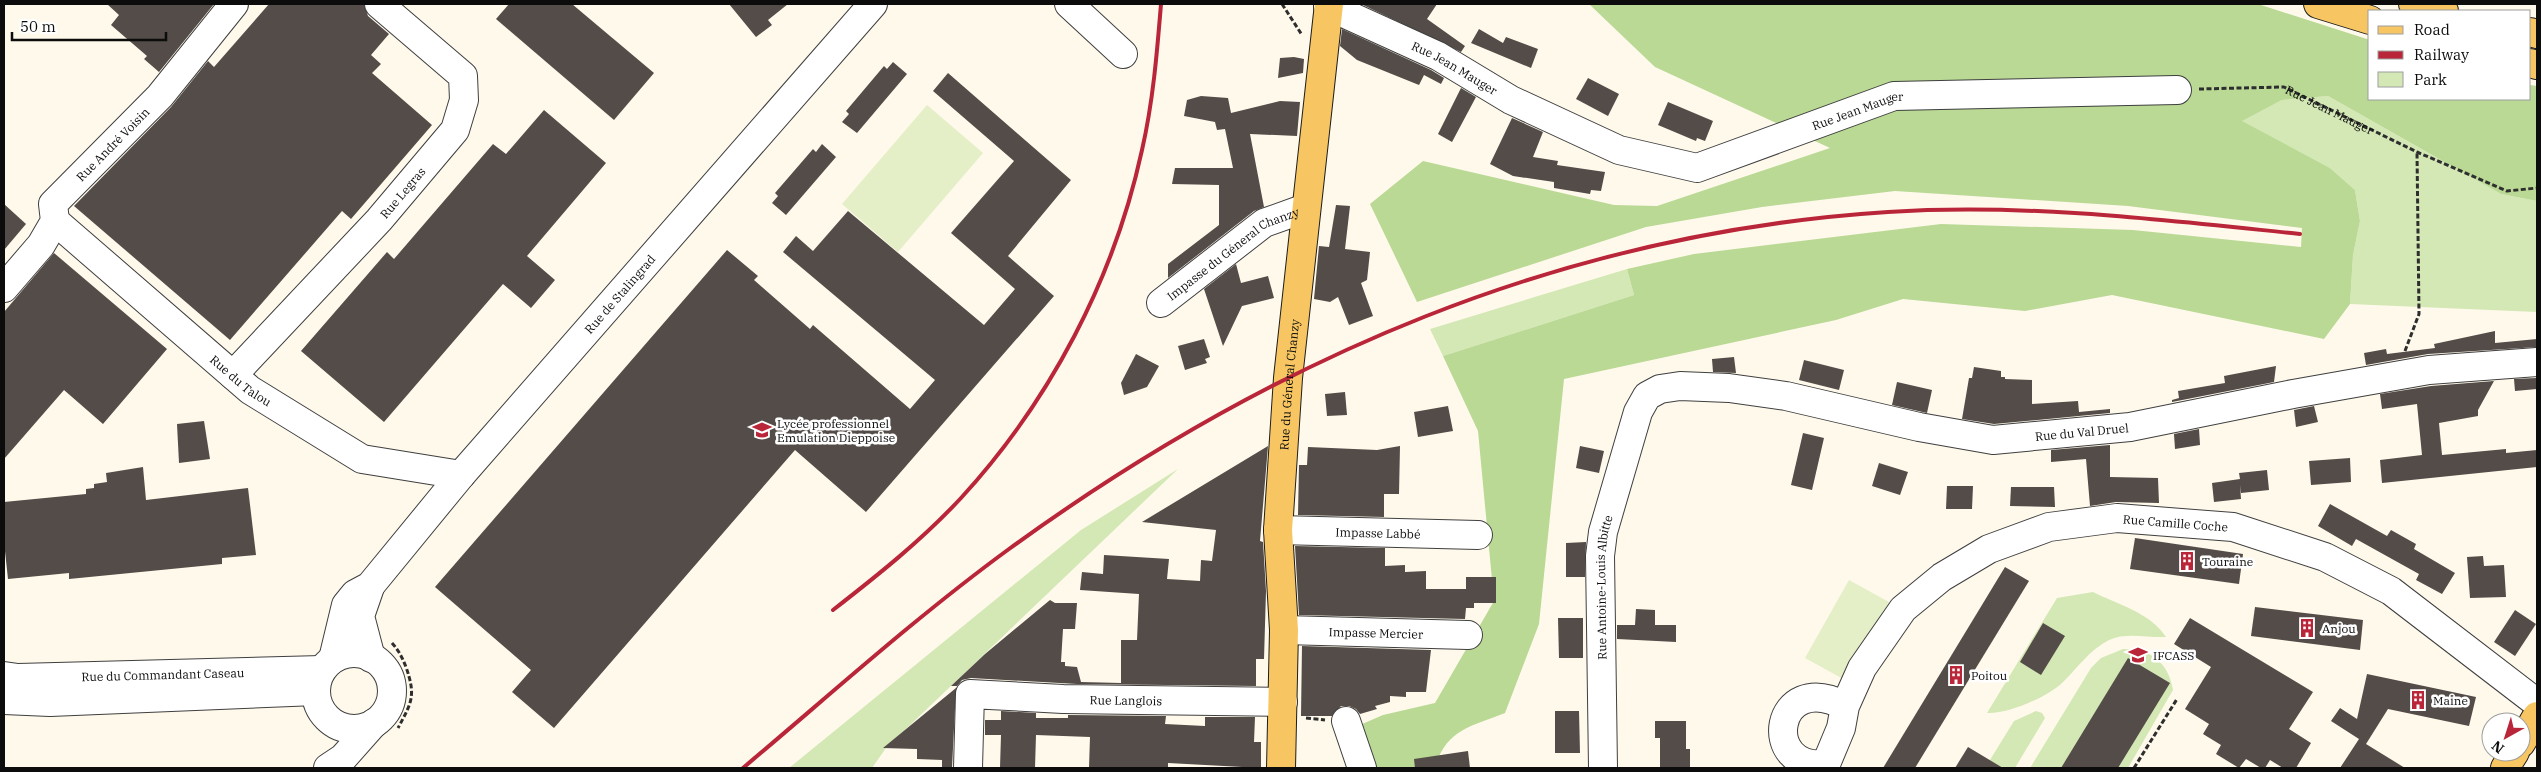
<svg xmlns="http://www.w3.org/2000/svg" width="2541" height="772" font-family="'IBM Plex Serif',serif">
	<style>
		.green { fill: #d4e8b5 }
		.forest { fill: #b9d995 }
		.pitch { fill: #e5efc7 }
		.building { fill: #544c48 }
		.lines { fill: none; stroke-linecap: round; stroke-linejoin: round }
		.minor-casing { stroke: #3f3f3f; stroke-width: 30 }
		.major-casing { stroke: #1d1d1d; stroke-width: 30 }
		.path { stroke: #2e2e2e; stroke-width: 3; stroke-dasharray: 5 2.5; stroke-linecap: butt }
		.minor { stroke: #fff; stroke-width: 28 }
		.major { stroke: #f7c662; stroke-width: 28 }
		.rail { stroke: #ba2639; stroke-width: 4 }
		.labels { text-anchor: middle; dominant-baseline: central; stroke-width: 5; stroke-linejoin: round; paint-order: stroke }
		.street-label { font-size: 12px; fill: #0c0c0c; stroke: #fff }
		.poi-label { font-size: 12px; fill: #0c0c0c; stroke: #fff; text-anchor: start }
	</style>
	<rect width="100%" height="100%" fill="#fff9eb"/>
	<!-- green -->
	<g class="green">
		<path d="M2328,96L2501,194L2537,201V312L2350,304L2353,255L2360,221L2355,190L2330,168L2241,121L2282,100Z"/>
		<path d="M1627,269L1634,295L1443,356L1430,329Z"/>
		<path d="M1178,469L886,748L872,768H789L1081,530Z"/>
		<path d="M2093,592C2117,604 2151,613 2166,637C2147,638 2127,632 2109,640C2089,650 2077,669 2061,684C2045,698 2008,714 1987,713L2057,598Z"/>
		<path d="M2123,649C2151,649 2168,662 2173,690L2128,768H2030L2091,668L2101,658Z"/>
		<path d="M2036,711L2042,713L2045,718L2015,768H1985L2014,721Z"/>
	</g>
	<!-- forest -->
	<path class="forest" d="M1589,4H2258L2370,40V99H2530V85L2537,86V201L2501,194L2328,96L2282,100L2242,121L2330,168L2355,190L2360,221L2353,255L2350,304L2324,339L2112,295L2025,311L1903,299L1836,320L1564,379L1539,624L1505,713C1472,726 1445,730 1435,768H1356L1346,731L1383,715L1435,703L1494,601L1478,431L1443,356L1634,295L1627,269L1694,254L1941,224L2133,230L2301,247L2302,228L2128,206L1895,191L1762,207L1646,227L1417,302L1370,204L1423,161L1614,205L1657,206L1830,148L1655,67Z"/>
	<!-- pitch -->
	<g class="pitch">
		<path d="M927,105L983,153L898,252L842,204Z"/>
		<path d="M1849,580L1889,602L1845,680L1805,658Z"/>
	</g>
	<!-- building -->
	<g class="building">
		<path d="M107,4H214L159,72L144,59L147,56L111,25L119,15Z"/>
		<path d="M269,4H364L368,16L389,34L371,55L381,64L372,73L432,125L351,219L342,211L230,340L74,206L171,107L208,61L214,67Z"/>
		<path d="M509,4H572L654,73L614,120L496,19Z"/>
		<path d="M729,4H788L768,20L772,25L756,37Z"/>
		<path d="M1361,4H1437L1427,19L1465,46L1461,52Z"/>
		<path d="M1342,29L1431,70L1444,78L1441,84L1424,75L1419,85L1357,60L1340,46Z"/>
		<path d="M1479,29L1503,43L1506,37L1538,49L1531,68L1471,43Z"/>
		<path d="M1294,57L1304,59L1303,73L1278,78L1280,58Z"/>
		<path d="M893,62L907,74L857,133L842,122L849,114L846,111L884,66L887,69Z"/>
		<path d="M948,73L1071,180L1008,256L1054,296L866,512L795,450L554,728L512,692L531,670L435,587L727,250L758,276L754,280L810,329L813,325L910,409L935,380L783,252L796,236L813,251L848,211L984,325L1015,289L951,233L1014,161L933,91Z"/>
		<path d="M1588,78L1619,94L1608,116L1576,99Z"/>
		<path d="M1461,88L1476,97L1452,142L1438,134Z"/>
		<path d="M1201,96L1228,98L1231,113L1280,101L1300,102L1297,136L1250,134L1264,207L1254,211L1168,278V264L1219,225V185L1172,184L1175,168H1233L1225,129L1217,130L1215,122L1184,116L1187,100Z"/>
		<path d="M1668,102L1713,121L1705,141L1697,138L1696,141L1658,125Z"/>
		<path d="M544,110L606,163L527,256L555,280L531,308L503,284L384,422L301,351L387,252L394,259L493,144L506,154Z"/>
		<path d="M1512,118L1543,132L1533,157L1558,161L1557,165L1605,172L1601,191L1591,190L1590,194L1554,188V182L1513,176L1490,164Z"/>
		<path d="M822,144L836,157L786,215L772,203L778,196L775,193L813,149L816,152Z"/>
		<path d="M4,204L26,224L4,250Z"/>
		<path d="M1336,205L1350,206L1345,249L1370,252L1367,280L1361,283L1373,316L1349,325L1338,297L1330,302L1314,299L1319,246L1329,247Z"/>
		<path d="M54,253L167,349L103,424L64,390L4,459V312Z"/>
		<path d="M1236,264L1241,283L1268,276L1274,298L1242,306L1223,346L1204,289Z"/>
		<path d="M2495,331V343L2537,339V347L2428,354L2366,365L2364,353L2386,349L2387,354L2435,348L2434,344Z"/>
		<path d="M1204,339L1210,357L1205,359L1207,363L1185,370L1178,346Z"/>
		<path d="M1136,354L1159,366L1147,387L1124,395L1121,383Z"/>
		<path d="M1734,357L1736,373L1713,372L1712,359Z"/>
		<path d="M1804,360L1844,370L1839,390L1799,380Z"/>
		<path d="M2276,366L2274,382L2172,402V400L2179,398L2178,391L2225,383L2224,376Z"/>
		<path d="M1974,367L2001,371V377H2005V379L2032,380V404L2078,401L2079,412L2110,409V413L1994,424L1962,419L1969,378H1972Z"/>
		<path d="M2536,378L2537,389L2515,391L2514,379Z"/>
		<path d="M2494,381L2478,410V416L2439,423L2442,455L2506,449V453L2537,450V467L2382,483L2380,460L2422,455L2417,404L2382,409L2380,394L2431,386Z"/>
		<path d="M1897,382L1932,390L1927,413L1892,405Z"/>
		<path d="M1345,392L1347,415L1327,416L1325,394Z"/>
		<path d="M1448,406L1453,431L1418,437L1414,412Z"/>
		<path d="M2314,406L2318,422L2296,427L2294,410Z"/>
		<path d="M204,421L210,459L179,463L177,424Z"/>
		<path d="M2199,429L2200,445L2175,449L2174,434Z"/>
		<path d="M1803,433L1824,438L1812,490L1791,485Z"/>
		<path d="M2110,445V477L2158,478L2159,503L2116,502L2090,506L2086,459L2051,462V450Z"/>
		<path d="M1268,446L1260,541L1263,542L1266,591L1264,659H1256V686L1077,684L971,678L962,680L957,686H951L985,654L1050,600L1055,603H1077L1075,629H1063L1061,662H1065V666L1077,667L1081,682L1121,683V640H1137L1139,594L1080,590L1082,572L1103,574L1104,555L1169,559L1167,579L1200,581L1201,560L1212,561L1216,530L1142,522Z"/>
		<path d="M1400,446L1399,494H1384V517L1298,515L1299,465H1307L1308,447L1377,450Z"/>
		<path d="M1580,446L1604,451L1599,473L1576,468Z"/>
		<path d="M2350,458L2351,482L2311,485L2309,461Z"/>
		<path d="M1879,463L1908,472L1900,495L1872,486Z"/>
		<path d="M143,467L146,500L248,488L256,555L222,558V564L69,579V573L8,579L4,542V502L86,494V489L94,488V484L107,482L106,473Z"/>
		<path d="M2267,470L2269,490L2241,493L2240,485L2241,499L2214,502L2212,483L2240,479L2239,473Z"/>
		<path d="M1947,486H1973L1972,509H1946Z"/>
		<path d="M2011,487H2054L2055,507L2010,506Z"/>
		<path d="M2330,504L2387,536L2391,530L2416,544L2414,549L2455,573L2442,594L2416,580L2419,574L2356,539L2352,546L2318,526Z"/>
		<path d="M2135,538L2243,554L2239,584L2130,569Z"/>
		<path d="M1586,542L1585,577H1566V543Z"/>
		<path d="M1295,546L1385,548V566L1405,565V572L1426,571V589H1466V577H1496V603H1474V608H1466L1465,619L1299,615Z"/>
		<path d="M2483,556L2484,566L2504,565L2506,597L2470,598L2467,557Z"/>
		<path d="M2005,567L2029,581L1915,768H1883Z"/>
		<path d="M2255,607L2363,620L2360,650L2251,636Z"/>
		<path d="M1636,609L1655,610V625H1676V642L1617,639V625H1635Z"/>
		<path d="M2515,610L2536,624L2515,656L2494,642Z"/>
		<path d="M1558,618H1583V658H1559Z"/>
		<path d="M2190,618L2313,692L2289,729L2311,743L2296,768H2283L2270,760L2265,768H2261L2246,759L2239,768L2216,754L2221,745L2203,734L2209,724L2185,709L2211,667L2174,644Z"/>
		<path d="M2043,623L2065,636L2041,675L2020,662Z"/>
		<path d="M1302,646L1431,650L1426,692H1406V697L1390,696V702L1375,706L1377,709L1360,714L1356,709L1349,706H1341L1332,716H1301Z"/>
		<path d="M2128,658L2170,683L2118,768H2061Z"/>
		<path d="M2367,674L2476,697L2469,726L2388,709L2366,744L2405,768H2340L2359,739L2331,721L2340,708L2357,719Z"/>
		<path d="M956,688L952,768H942V760L917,759V749L883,748Z"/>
		<path d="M1001,711L1036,713V718H1068V715L1166,716L1165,724L1205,726V717H1255L1254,742H1261V768L1168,763V768H1089L1090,737L1036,735L1035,768H1000L1001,735H985V720H1001Z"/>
		<path d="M1555,711H1579L1580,753H1555Z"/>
		<path d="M1655,721H1686V749H1690V768H1660V738H1655Z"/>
		<path d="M1968,747L2003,768H1955Z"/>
		<path d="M1468,751L1470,768H1415L1414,759Z"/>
	</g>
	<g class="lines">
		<!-- minor casing -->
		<g class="minor-casing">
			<g id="minor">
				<path d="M1069,4L1123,54"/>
				<path id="s2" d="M1328,6L1438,56L1511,100L1619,150L1697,168L1894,96L2177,90"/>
				<path id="s3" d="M55,221L250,390L362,459L461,475"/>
				<path id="s4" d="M4,288L41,245L55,221L53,204L160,96L234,4"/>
				<path id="s5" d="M1161,303L1264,223L1306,208"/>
				<path id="s6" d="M233,375L379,220L455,130L464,100L463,76L379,4"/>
				<path id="s7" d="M1278,530L1478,535"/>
				<path d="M370,587L360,616L371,658"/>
				<path id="s8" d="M1284,630L1468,635"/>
				<circle cx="354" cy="691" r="38"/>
				<path id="s9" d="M333,659L346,605L355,594L370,586L461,475L873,4"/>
				<path id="s10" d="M4,676L18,678L322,670"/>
				<path d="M4,700L50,702L316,691"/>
				<path id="s11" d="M1845,706C1773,668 1760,772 1826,764L1841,728L1845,706L1862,668L1903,609L1942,577L1989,549L2049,527L2117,518L2233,527L2325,557L2391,591L2537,703"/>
				<path d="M1346,721L1362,768"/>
				<path d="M328,768L343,758L374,723"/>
				<path id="s12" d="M968,768L970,694L1063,699L1283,702"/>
				<path id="s13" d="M1603,768L1600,556L1603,532L1638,412L1647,396L1660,389L1680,386L1729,388L1786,396L1919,427L1993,440L2130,427L2293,394L2429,370L2537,362"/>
			</g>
		</g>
		<!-- major casing -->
		<g class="major-casing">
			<g id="major">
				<path d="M2318,4L2370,20"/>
				<path d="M2413,4L2444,11"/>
				<path d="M2530,32L2537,34"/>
				<path d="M2530,63L2537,65"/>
				<path d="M2521,743L2537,716"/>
				<path id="s14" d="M1281,768L1284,630L1278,530L1288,378L1329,4"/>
				<path d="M2505,768L2515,752"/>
			</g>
		</g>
		<!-- path -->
		<g class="path">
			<path d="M1282,4L1302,35"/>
			<path id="s1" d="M2199,89L2284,87L2417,152L2507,191L2537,188"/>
			<path d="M2405,351L2419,314L2417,152"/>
			<path d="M392,643C399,651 402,657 406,667C416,696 412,702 398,728"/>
			<path d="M1306,718L1325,720"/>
			<path d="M2134,768L2177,699"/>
		</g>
		<!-- minor -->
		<use href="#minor" class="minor"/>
		<!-- major -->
		<use href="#major" class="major"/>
		<!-- rail -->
		<g class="rail">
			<path d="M833,610C878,575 922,540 961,498C1050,401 1114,279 1142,150C1153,102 1157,53 1161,4"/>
			<path d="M743,768C831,694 916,617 1009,549C1272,358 1561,233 1888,212C2026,203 2164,220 2300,234"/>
		</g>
	</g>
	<!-- icons -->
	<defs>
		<g id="school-bare" transform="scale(1.5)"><path d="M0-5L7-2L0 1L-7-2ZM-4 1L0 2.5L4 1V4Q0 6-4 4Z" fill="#ba2639" stroke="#fff" stroke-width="2.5" paint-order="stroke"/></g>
		<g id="building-bare" transform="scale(1.5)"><path d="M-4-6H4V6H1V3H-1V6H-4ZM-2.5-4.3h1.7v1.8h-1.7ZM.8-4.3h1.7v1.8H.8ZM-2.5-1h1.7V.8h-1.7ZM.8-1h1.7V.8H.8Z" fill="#ba2639" stroke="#fff" stroke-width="2.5" paint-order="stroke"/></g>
		<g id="university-bare" transform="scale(1.5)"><path d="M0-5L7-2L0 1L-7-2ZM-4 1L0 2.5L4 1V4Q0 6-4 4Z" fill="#ba2639" stroke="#fff" stroke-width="2.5" paint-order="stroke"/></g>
	</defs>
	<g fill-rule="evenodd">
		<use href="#school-bare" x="762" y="430"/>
		<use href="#building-bare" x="2187" y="561"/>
		<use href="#building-bare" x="2307" y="628"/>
		<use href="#university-bare" x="2138" y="655"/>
		<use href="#building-bare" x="1956" y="675"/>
		<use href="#building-bare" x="2418" y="700"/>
	</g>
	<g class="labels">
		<!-- street labels -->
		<g class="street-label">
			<text stroke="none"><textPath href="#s2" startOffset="141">Rue Jean Mauger</textPath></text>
			<text stroke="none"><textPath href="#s1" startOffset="136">Rue Jean Mauger</textPath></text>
			<text stroke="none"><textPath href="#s2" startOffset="576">Rue Jean Mauger</textPath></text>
			<text stroke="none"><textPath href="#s4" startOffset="186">Rue André Voisin</textPath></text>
			<text stroke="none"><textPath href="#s6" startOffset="249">Rue Legras</textPath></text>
			<text stroke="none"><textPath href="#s5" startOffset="88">Impasse du Géneral Chanzy</textPath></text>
			<text stroke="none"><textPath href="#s9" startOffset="471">Rue de Stalingrad</textPath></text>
			<text stroke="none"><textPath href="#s3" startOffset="245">Rue du Talou</textPath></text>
			<text stroke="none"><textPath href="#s14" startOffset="384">Rue du Géneral Chanzy</textPath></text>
			<text stroke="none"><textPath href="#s13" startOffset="822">Rue du Val Druel</textPath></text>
			<text stroke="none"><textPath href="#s11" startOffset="616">Rue Camille Coche</textPath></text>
			<text stroke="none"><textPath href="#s7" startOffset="100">Impasse Labbé</textPath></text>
			<text stroke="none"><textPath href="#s13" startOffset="181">Rue Antoine-Louis Albitte</textPath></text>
			<text stroke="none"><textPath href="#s8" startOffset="92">Impasse Mercier</textPath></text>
			<text stroke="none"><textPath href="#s10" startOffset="159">Rue du Commandant Caseau</textPath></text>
			<text stroke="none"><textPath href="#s12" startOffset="230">Rue Langlois</textPath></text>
		</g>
		<!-- poi labels -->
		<g class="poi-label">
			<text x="777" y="423">Lycée professionnel<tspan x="777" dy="14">Emulation Dieppoise</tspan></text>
			<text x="2202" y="561">Touraine</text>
			<text x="2322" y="628">Anjou</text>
			<text x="2153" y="655">IFCASS</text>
			<text x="1971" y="675">Poitou</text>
			<text x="2433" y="700">Maine</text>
		</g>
	</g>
	<!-- border -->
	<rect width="2541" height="772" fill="none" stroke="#0c0c0c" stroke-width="10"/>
	<!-- legend -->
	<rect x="2368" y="10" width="162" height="90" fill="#ffffff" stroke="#9e9e9e"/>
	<rect x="2378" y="26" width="25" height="8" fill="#f7c662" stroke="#9e9e9e"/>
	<text x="2414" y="35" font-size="15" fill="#0c0c0c">Road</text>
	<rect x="2378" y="51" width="25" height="8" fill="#ba2639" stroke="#9e9e9e"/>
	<text x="2414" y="60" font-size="15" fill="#0c0c0c">Railway</text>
	<rect x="2378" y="72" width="25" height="15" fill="#d4e8b5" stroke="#9e9e9e"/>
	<text x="2414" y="85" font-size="15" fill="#0c0c0c">Park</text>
	<!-- north arrow -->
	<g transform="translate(2506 737) rotate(219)"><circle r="24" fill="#ffffff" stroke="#9e9e9e"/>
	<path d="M0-4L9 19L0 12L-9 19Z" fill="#ba2639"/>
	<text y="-8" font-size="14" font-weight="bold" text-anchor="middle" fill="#0c0c0c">N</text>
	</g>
	<!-- scale -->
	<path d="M12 32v8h154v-8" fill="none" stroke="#0c0c0c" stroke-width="2.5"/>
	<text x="20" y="32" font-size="15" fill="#0c0c0c" stroke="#ffffff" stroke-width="4" paint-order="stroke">50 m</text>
</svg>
